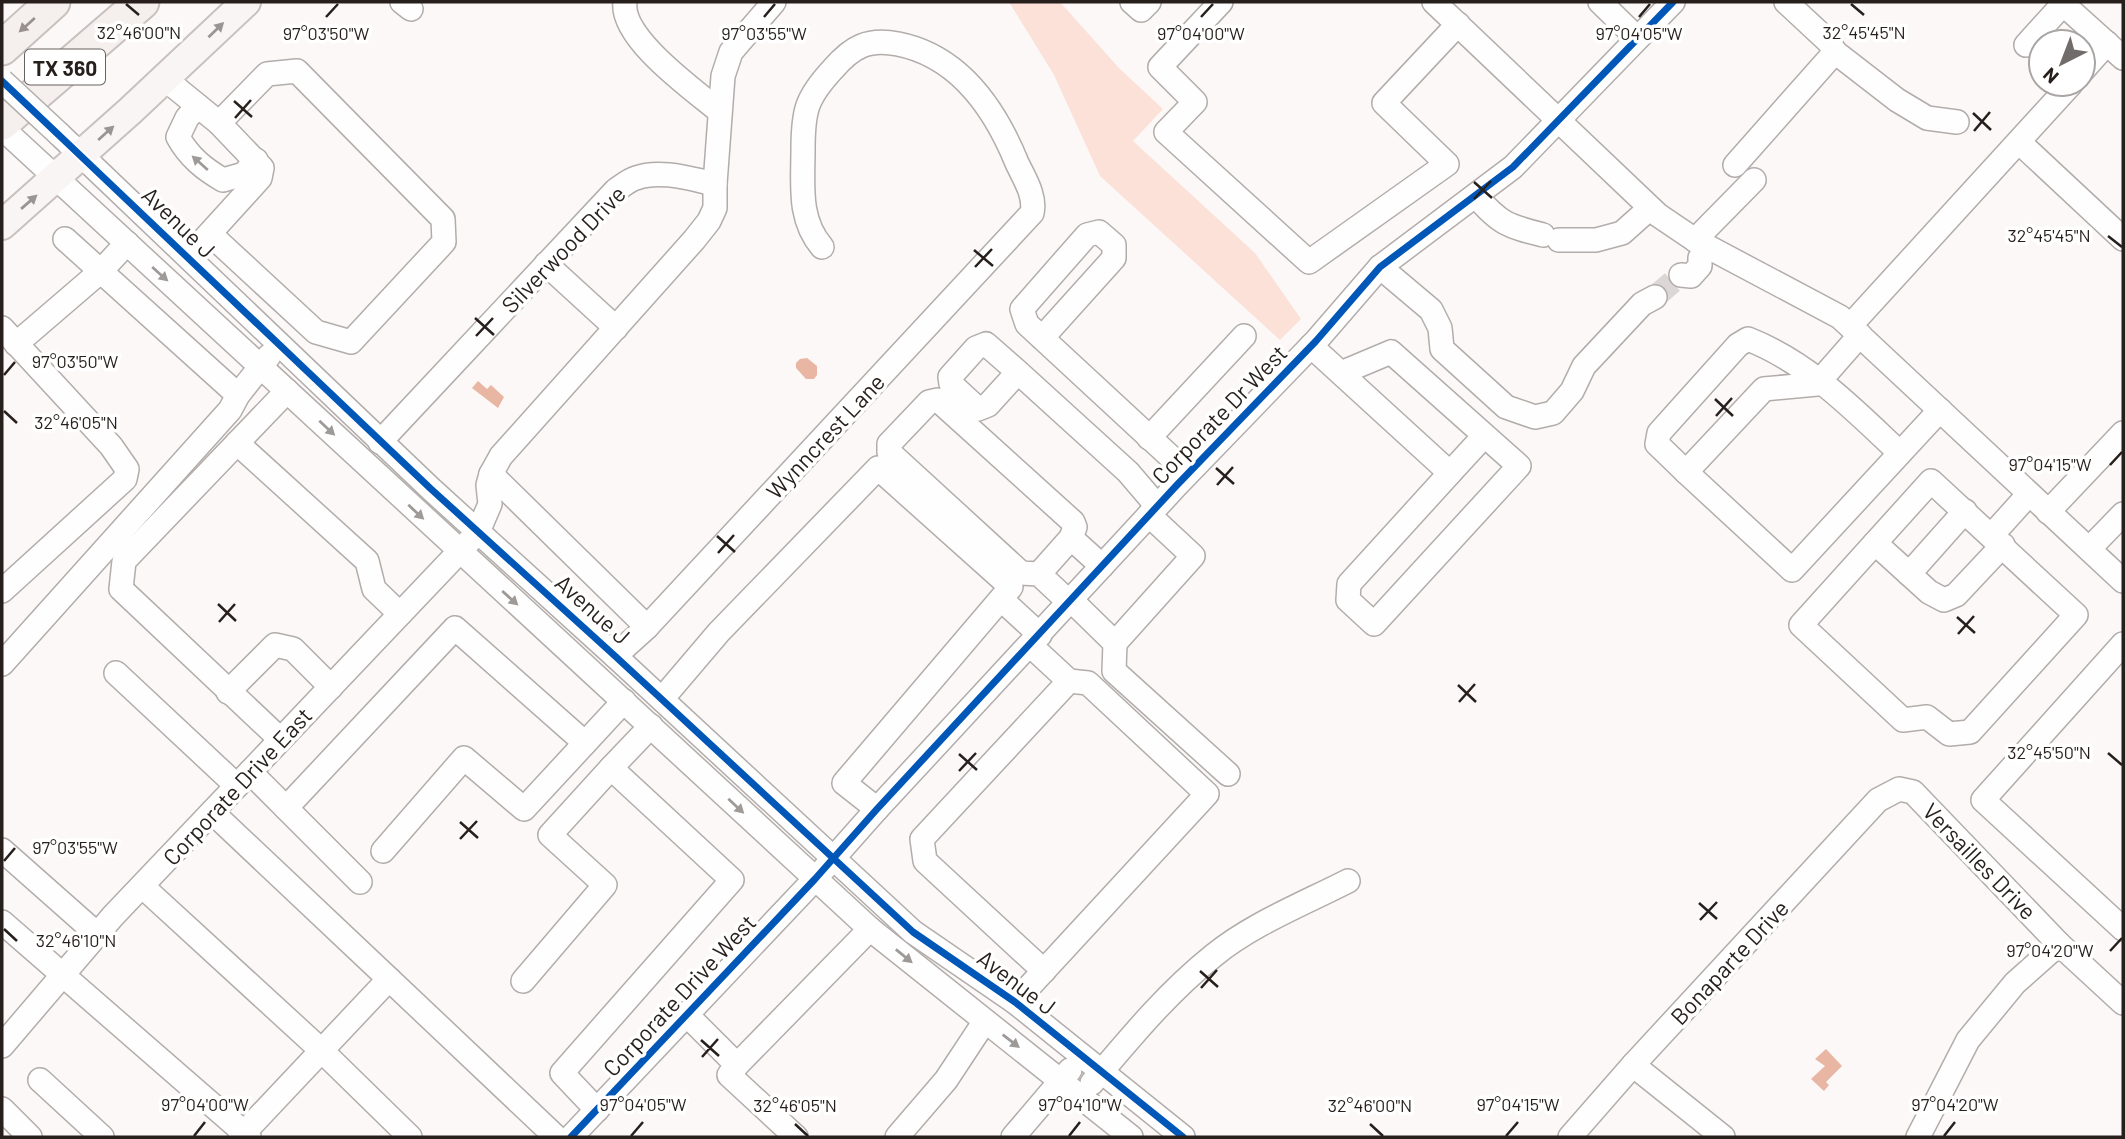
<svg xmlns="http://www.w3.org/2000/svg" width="2125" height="1139" font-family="Barlow,sans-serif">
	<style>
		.green { fill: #fbe1d8 }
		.water { fill: #e8b6a3 }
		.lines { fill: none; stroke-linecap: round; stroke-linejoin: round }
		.minor-tunnel { stroke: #dcd7d6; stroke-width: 23; stroke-dasharray: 23 11; stroke-linecap: butt }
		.minor-casing { stroke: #b2adab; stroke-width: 26 }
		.major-casing { stroke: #c9c1be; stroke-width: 32 }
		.highway-casing { stroke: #c9c1be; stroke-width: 37 }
		.minor { stroke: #fffefe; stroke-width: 23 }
		.major { stroke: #f9f5f4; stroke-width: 28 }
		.highway { stroke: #f5efed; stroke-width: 33 }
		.minor-bridge-casing { stroke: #b2adab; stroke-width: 26; stroke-linecap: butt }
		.minor-bridge { stroke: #fffefe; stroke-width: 23 }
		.cycleway-casing { stroke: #fff; stroke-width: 11 }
		.cycleway { stroke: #0057b8; stroke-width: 7 }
		.oneway { fill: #98918f }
		.oneway2 { fill: #9a9593 }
		.oneway3 { fill: #9d9a98 }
		.ticks { fill: none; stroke: #261f1c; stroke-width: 2.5 }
		.labels { text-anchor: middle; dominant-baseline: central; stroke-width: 7; stroke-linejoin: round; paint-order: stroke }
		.shield { fill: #fff; stroke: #676260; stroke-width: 2 }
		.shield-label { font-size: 21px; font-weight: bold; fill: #261f1c }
		.street-label { font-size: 23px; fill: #261f1c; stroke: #fff }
		.ticks-label { font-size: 18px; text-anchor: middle; fill: #261f1c; stroke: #fff; stroke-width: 7; stroke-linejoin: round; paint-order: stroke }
	</style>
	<rect width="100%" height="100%" fill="#fcf8f7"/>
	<!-- green -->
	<path class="green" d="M1009,2H1060L1119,68L1163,109L1133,141L1255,253L1301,319L1280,340L1100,176L1054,75Z"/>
	<!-- water -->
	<g class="water">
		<path d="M807,358L817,366V375L814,379H806L796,368V363L800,359Z"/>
		<path d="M478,381L487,389L491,385L504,397L498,408L472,388Z"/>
		<path d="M1826,1049L1842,1066L1826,1082L1829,1085L1824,1091L1811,1079L1825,1066L1815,1059Z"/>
	</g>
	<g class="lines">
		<!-- minor-tunnel -->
		<path class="minor-tunnel" d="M1655,297L1676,279"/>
		<!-- minor casing -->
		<g class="minor-casing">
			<g id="minor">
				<path d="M402,2L411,9"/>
				<path d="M625,2C620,38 694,90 719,111"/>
				<path d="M1132,2L1141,10L1149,2"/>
				<path d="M1221,2L1160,67L1195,102L1166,132L1309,262L1447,164L1384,103L1458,24"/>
				<path d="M1434,2L1658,215L1695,240L1840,317L2123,581"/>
				<path d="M1600,2L1637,38"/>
				<path d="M2063,4L2123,58"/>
				<path d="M2026,45L2065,2"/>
				<path d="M1835,52L1897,100L1927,118L1957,122"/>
				<path d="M2083,70L2107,43"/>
				<path d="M165,79L219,123L262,168L260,178L200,244"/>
				<path d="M198,106L187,118L178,137C189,157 204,169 223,180L244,174L256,160"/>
				<path d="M2,128L870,929L1131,1137"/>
				<path d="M59,134L431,489L615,656L913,932L1015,1002L1183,1137"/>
				<path d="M2019,142L2123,239"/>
				<path d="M1735,165L1835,52L1829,42L1786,2"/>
				<path d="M1476,196C1500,224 1508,226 1543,235"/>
				<path d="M210,234L316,332L351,342L444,242L443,219L297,71L267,74L219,123"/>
				<path d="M65,239L238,395"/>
				<path d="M1559,240H1596L1622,233L1650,208"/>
				<path d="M1695,240L1754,180"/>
				<path d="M546,264L616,328"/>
				<path d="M1380,267L1431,310L1440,328L1442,349L1506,407L1535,417L1553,413L1572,391L1584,366L1642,304L1655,297"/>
				<path d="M1681,275L1691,276L1700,266V258L1708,247"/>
				<path d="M1850,326L2071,84"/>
				<path d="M2,328L111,446L127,469L125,479L2,591"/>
				<path d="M1860,335L1817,384L1764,389L1686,472L1792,570L1940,410"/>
				<path d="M1042,338L1114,258V245L1099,232L1087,235L1022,309L1027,324L1188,473"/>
				<path d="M16,344L101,271L127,243"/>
				<path d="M1311,346L1450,473L1349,584L1348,600L1374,624L1519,466L1391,352L1341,373"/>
				<path d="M1018,372L986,344L976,348L950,377L951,384L978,409L988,405L1018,372L1128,472L1157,506"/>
				<path d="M1149,438L1244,336"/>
				<path d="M380,442L616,190C622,186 629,180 636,178C660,169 691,179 715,184"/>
				<path d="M237,443L367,561L374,589L400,614"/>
				<path d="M1686,472L1657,444L1659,433L1738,345L1748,339C1809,363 1853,409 1900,453"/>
				<path d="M1450,473L1484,436"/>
				<path d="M491,474L647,627"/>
				<path d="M1931,481L2076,615L1970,732L1949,734L1927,717L1903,720L1801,625Z"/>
				<path d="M2048,512L2123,433"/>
				<path d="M1992,535L2029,494"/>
				<path d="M1875,543L1929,592L1944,600L1956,595L2003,545"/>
				<path d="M2089,549L2123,514"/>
				<path d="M1039,574L1071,538"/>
				<path d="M1909,574L1965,511"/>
				<path d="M1002,600L1040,635"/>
				<path d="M1071,600L1115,643L1114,671L1228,774"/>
				<path d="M1069,602L1039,574L1021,573L889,452V444L929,402L938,400L1073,522L1075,527L1071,538L1102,566"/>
				<path d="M1115,643L1193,556L1149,515"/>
				<path d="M2123,644L1983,800L2123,929"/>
				<path d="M615,656L647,627L1032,213C1036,196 1024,178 1017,163C995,109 959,56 898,44C868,38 852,47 833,69C806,98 803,111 803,150C803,185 798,219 822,247"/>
				<path d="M2,664L230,410L238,395L269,356"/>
				<path d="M116,673L237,786"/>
				<path d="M228,692L275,645L293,649L331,687"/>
				<path d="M662,699L719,632L878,468L1011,587L844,783L877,809"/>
				<path d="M280,739L121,589L124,561L287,391"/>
				<path d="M250,772L286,808"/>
				<path d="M212,812L389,979"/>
				<path d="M2,850L97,934"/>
				<path d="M383,851L464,758L524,809L624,701"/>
				<path d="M360,882L286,808L455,628L585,743"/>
				<path d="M142,886L322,1051L410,1137"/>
				<path d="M2,922L249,1137"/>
				<path d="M1044,971L925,861L922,839L1069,681"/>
				<path d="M523,981L605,885L550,835L611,768"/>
				<path d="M1015,1002L1207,794L1088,683L1069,681L1030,645"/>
				<path d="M687,1015L737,1065L729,1075L796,1137"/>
				<path d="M2,1046L113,916L478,532L490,504L488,485L491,474L501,456L694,240L709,221L715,208V184L723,76L731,52L774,2"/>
				<path d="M737,1065L870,929"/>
				<path d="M1633,1065L1723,1137"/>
				<path d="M40,1080L102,1137"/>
				<path d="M1092,1083C1130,1038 1167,993 1213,956C1252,924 1303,904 1348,881"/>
				<path d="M2,1109L30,1137"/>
				<path d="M597,1110L562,1073L732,880L611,768L651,726"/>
				<path d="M240,1137L389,979L556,1137"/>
				<path d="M571,1137L815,879L877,809L1176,486L1316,341L1380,267L1513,167L1673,2"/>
				<path d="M897,1137L946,1080L985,1021"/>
				<path d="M1013,1137L1070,1070"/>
				<path d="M1570,1137L1633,1065L1878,800L1899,789L1913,792L2059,944L2123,1003"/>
				<path d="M1918,1137L1968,1040L2015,983L2059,944"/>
			</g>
		</g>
		<!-- major casing -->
		<g class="major-casing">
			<path id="major" d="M2,225L130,111L246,2"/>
		</g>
		<!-- highway casing -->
		<g class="highway-casing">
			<g id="highway">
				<path d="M2,48L53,2"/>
				<path d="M2,123L142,2"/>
			</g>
		</g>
		<!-- minor -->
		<use href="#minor" class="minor"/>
		<!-- major -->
		<use href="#major" class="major"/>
		<!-- highway -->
		<use href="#highway" class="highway"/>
		<!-- minor-bridge casing -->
		<g class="minor-bridge-casing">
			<path id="minor-bridge" d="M2,81L59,134"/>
		</g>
		<!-- minor-bridge -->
		<use href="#minor-bridge" class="minor-bridge"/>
		<!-- cycleway casing -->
		<g class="cycleway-casing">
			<g id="cycleway">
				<path d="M2,81L431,489L615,656L913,932L1015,1002L1183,1137"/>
				<path d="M571,1137L815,879L877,809L1176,486L1316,341L1380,267L1513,167L1673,2"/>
			</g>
		</g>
		<!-- cycleway -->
		<use href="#cycleway" class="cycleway"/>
	</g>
	<!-- one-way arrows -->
	<defs><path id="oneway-solid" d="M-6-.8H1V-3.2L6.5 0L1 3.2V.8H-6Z" transform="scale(1.75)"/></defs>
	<use class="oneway" href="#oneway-solid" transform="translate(27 25) rotate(138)"/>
	<g class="oneway2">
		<use href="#oneway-solid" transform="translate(216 30) rotate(-44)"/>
		<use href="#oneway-solid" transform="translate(106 133) rotate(-42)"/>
		<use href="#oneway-solid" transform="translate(29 202) rotate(-41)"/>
	</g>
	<g class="oneway3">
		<use href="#oneway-solid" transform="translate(200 163) rotate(-138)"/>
		<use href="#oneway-solid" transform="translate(160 274) rotate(42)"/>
		<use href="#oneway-solid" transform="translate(327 428) rotate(43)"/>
		<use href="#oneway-solid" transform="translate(416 512) rotate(43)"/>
		<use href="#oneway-solid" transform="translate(510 598) rotate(42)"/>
		<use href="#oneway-solid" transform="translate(736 806) rotate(43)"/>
		<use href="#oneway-solid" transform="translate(904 956) rotate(39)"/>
		<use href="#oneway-solid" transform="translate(1011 1041) rotate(38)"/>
	</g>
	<!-- ticks -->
	<path class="ticks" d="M126,4L139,15M1851,4L1864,15M326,17L338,4M764,17L775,4M1201,17L1213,4M1639,17L1650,4M234,101L252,117M1973,113L1991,130M235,118L251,100M1974,131L1990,112M1474,182L1492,198M1474,199L1491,181M2108,236L2122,247M974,250L993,266M975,267L992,249M475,318L494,335M476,336L493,318M4,375L15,362M1715,399L1733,416M4,411L17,423M1716,416L1732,398M2110,465L2122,452M1216,468L1234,484M1217,485L1233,467M717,536L735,552M718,553L734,535M218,604L236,621M1957,617L1975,633M219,622L235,604M1958,634L1974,616M1458,685L1476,702M1459,702L1475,684M2108,753L2122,765M959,754L977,770M959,771L976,753M460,822L478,838M460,839L477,821M4,861L15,848M1699,903L1717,919M1700,920L1717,902M4,929L17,941M2110,951L2122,938M1200,971L1218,987M1201,988L1217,970M701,1040L719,1056M702,1057L718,1039M795,1124L808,1136M1370,1124L1383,1136M194,1136L205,1122M631,1136L643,1122M1069,1136L1080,1122M1506,1136L1518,1122M1944,1136L1955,1122"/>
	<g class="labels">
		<!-- shield labels -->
		<rect class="shield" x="25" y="49.5" width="80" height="35" rx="5"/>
		<g class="shield-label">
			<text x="65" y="67">TX 360</text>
		</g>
		<!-- street labels -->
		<g class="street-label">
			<text transform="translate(179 222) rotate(44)">Avenue J</text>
			<text transform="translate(563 249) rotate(-46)">Silverwood Drive</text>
			<text transform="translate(1219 414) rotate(-46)">Corporate Dr West</text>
			<text transform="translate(825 436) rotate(-47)">Wynncrest Lane</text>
			<text transform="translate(593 609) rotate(42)">Avenue J</text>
			<text transform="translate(237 786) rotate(-47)">Corporate Drive East</text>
			<text transform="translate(1980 861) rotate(46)">Versailles Drive</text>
			<text transform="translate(1729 962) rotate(-47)">Bonaparte Drive</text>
			<text transform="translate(1017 982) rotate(37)">Avenue J</text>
			<text transform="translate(679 995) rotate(-47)">Corporate Drive West</text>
		</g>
	</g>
	<g class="ticks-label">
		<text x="139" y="39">32°46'00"N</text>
		<text x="1864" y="39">32°45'45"N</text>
		<text x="326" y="40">97°03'50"W</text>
		<text x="764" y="40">97°03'55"W</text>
		<text x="1201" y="40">97°04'00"W</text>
		<text x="1639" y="40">97°04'05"W</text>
		<text x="2049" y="242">32°45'45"N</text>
		<text x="75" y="368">97°03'50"W</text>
		<text x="76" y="429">32°46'05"N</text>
		<text x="2050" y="471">97°04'15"W</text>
		<text x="2049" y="759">32°45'50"N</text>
		<text x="75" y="854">97°03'55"W</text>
		<text x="76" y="947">32°46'10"N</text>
		<text x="2050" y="957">97°04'20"W</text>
		<text x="205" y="1111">97°04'00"W</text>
		<text x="643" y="1111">97°04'05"W</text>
		<text x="1080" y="1111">97°04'10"W</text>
		<text x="1518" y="1111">97°04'15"W</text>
		<text x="1955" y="1111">97°04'20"W</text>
		<text x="795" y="1112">32°46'05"N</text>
		<text x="1370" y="1112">32°46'00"N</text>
	</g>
	<!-- border -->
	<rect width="2125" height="1139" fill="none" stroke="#261f1c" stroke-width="7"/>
	<!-- north arrow -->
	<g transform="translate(2062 63) rotate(222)"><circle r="33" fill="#ffffff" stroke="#a8a5a4" stroke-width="2"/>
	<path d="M0-5L12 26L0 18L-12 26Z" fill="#716b69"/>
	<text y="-10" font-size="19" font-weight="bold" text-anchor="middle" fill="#261f1c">N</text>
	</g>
</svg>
